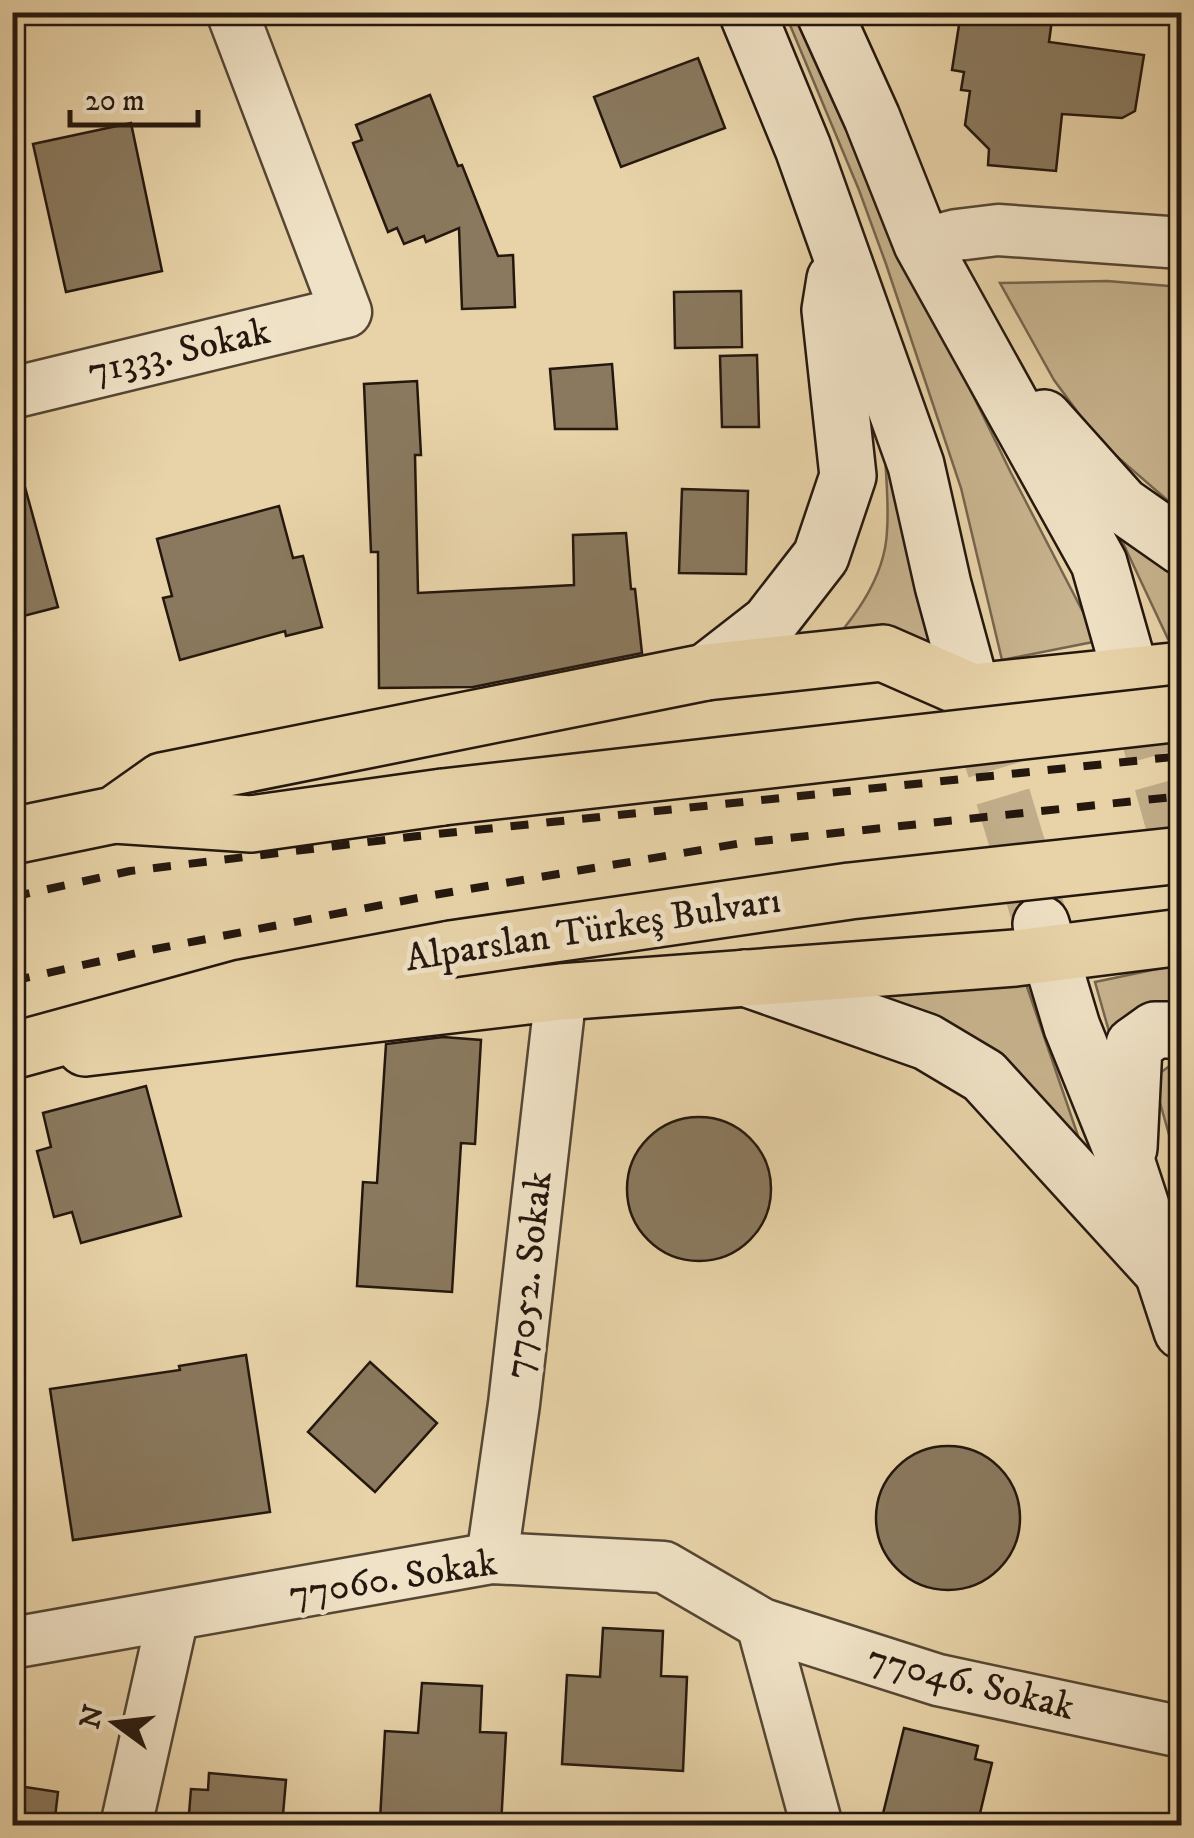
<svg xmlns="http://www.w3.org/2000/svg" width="1194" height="1838" font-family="'IM FELL DW Pica',serif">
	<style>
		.green { fill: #c7b38e; stroke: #76654e; stroke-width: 2.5 }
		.building { fill: #8a795e; stroke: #24170e; stroke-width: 2.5 }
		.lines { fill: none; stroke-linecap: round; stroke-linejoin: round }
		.secondary-tunnel { stroke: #c1ad89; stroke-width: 55; stroke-dasharray: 55 28; stroke-linecap: butt }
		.minor-casing { stroke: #554634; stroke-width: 55 }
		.secondary-casing { stroke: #24170e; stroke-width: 60 }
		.primary-casing { stroke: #24170e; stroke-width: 60 }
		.trunk-casing { stroke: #24170e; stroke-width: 60 }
		.minor { stroke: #f0e2c6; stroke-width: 50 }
		.secondary { stroke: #f0e2c6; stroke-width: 55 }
		.primary { stroke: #e8d3a8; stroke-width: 55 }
		.trunk { stroke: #e8d3a8; stroke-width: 55 }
		.rail { stroke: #24170e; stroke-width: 8; stroke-dasharray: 18 18; stroke-linecap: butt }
		.trunk-bridge-casing { stroke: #24170e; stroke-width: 60; stroke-linecap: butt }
		.trunk-bridge { stroke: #e8d3a8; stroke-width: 55 }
		.labels { text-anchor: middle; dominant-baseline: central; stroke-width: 10; stroke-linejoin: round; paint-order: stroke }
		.street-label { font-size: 38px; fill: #24170e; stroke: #f0e2c6 }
	</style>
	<rect width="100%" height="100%" fill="#e8d3a8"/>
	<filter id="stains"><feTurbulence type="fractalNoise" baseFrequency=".002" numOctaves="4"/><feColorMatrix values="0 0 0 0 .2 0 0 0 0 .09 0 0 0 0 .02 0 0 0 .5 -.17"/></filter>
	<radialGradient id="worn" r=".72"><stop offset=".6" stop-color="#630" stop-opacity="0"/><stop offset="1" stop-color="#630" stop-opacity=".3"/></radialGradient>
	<!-- green -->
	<g class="green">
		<path d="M785,13H801L907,260L1011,473L1098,641L1002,660L961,488L886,264L859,190Z"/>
		<path d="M1107,281L1181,287V512L1099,441L1054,380L1000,283Z"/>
		<path d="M885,453L938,657L819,658C850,623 885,581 887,531C889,505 886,479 885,453Z"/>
		<path d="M1108,511L1181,564V652L1168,639Z"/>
		<path d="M1181,964V1012L1114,1049L1095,982Z"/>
		<path d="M1025,981L1087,1162L837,992Z"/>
		<path d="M1171,1065L1181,1069V1177L1153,1078Z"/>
	</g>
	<!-- building -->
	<g class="building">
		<path d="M961,12H1053L1049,42L1144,55L1135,111L1122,118L1062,114L1056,171L988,165L989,149L965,125L970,91L961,90L964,72L952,70Z"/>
		<path d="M698,58L725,128L621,167L594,97Z"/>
		<path d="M430,95L458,166L462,165L498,256L513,255L515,307L462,309L459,228L426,242L424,236L404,244L397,228L388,232L353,143L362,140L356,125Z"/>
		<path d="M131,123L162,271L66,292L33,144Z"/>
		<path d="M741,291L742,347L675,348L674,292Z"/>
		<path d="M757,355L759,427H722L720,356Z"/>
		<path d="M612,364L617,429H555L550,369Z"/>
		<path d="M417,381L421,455H415L418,593L574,585L573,535L626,533L631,589H635L642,653L473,687L379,688L378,552H371L364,384Z"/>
		<path d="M23,480L58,607L12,619V482Z"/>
		<path d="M682,489L748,491L746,574L679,573Z"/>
		<path d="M279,506L293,558L303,556L322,627L286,636L285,631L180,660L163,598L172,596L157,539Z"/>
		<path d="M443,1037L481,1040L475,1144L461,1143L452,1292L357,1286L363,1182L377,1183L386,1044Z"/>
		<path d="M146,1086L181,1216L81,1243L72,1212L54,1217L37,1151L51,1147L43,1113Z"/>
		<circle cx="699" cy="1189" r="72"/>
		<path d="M246,1355L270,1512L73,1540L50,1389L180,1370L179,1366Z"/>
		<path d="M370,1362L437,1423L375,1492L308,1432Z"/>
		<circle cx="948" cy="1518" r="72"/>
		<path d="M603,1628L663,1631L661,1676L687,1677L683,1771L562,1764L567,1675L600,1677Z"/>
		<path d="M422,1683L482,1686L480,1732L506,1733L501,1826L380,1820L385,1731L418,1733Z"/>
		<path d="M904,1728L978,1746L975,1759L992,1763L977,1826H880Z"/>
		<path d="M209,1773L286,1780L282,1826H188L191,1789L208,1790Z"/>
		<path d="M12,1785L58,1792L54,1826H12Z"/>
	</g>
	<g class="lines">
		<!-- secondary-tunnel -->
		<g class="secondary-tunnel">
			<path d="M1139,703L1182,856"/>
			<path d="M979,717L1039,916"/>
		</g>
		<!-- minor casing -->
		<g class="minor-casing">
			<g id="minor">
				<path d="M922,244L957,235L998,230L1182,243"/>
				<path d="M12,393L346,312L232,12"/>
				<path d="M492,1558L514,1404L561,992"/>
				<path d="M762,1624L817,1826"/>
				<path d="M12,1643L492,1558L664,1567L762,1624L938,1680L1182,1732"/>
				<path d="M126,1826L173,1616"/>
			</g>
		</g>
		<!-- secondary casing -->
		<g class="secondary-casing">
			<g id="secondary">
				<path d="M747,12L803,148L916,465L943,585L979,717"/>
				<path d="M824,12L872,118L922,244L1099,563L1139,703"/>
				<path d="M1044,418L1122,505L1182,547"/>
				<path d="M706,672L769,623L821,556L848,476L830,310L835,279"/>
				<path d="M1041,924L1072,1027L1128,1166L1182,1331"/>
				<path d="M745,978L927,1042L984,1076L1159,1268"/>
				<path d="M1129,1148L1134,1045L1155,1030H1182"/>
			</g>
		</g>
		<!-- primary casing -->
		<g class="primary-casing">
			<g id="primary">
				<path d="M12,836L114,815L162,781L706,672L883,653L972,692L1182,670"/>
				<path d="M85,1048L561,992L1015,958L1182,937"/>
			</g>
		</g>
		<!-- trunk casing -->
		<g class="trunk-casing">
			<g id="trunk">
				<path d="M114,815L251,824L443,797"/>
				<path d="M12,1051L242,988L451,949"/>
			</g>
		</g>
		<!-- minor -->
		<use href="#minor" class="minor"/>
		<!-- secondary -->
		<use href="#secondary" class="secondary"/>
		<!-- primary -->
		<use href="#primary" class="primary"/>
		<!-- trunk -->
		<use href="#trunk" class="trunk"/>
		<!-- rail -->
		<g class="rail">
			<path d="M12,897L130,871L418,836L1182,756"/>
			<path d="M12,981L150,950L428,896L742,843L1182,796"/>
		</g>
		<!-- trunk-bridge casing -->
		<g class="trunk-bridge-casing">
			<g id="trunk-bridge">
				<path d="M443,797L1182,713"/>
				<path d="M451,949L850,891L1182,855"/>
			</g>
		</g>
		<!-- trunk-bridge -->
		<use href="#trunk-bridge" class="trunk-bridge"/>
	</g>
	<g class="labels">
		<!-- street labels -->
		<g class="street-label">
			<text transform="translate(179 352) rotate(-13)">71333. Sokak</text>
			<text transform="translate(593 930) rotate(-9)">Alparslan Türkeş Bulvarı</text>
			<text transform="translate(529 1275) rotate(-84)">77052. Sokak</text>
			<text transform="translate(393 1579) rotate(-9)">77060. Sokak</text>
			<text transform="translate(971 1683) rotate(14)">77046. Sokak</text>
		</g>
	</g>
	<!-- margin -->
	<rect width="1194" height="1838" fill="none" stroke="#e8d3a8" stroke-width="50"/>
	<rect x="15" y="15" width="1164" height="1808" fill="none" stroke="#24170e" stroke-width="5"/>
	<rect x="25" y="25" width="1144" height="1788" fill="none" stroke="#24170e" stroke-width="2.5"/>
	<!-- north arrow -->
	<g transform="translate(115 1723) rotate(285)" stroke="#f0e2c6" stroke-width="8" paint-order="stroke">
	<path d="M0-8L18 38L0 25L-18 38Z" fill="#24170e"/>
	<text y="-15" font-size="28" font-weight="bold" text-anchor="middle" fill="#24170e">N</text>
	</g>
	<!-- scale -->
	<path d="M70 110v15h128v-15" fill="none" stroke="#24170e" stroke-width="5"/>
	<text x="85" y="110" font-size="30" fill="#24170e" stroke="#f0e2c6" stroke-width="8" paint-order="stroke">20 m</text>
	<rect width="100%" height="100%" filter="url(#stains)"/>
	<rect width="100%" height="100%" fill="url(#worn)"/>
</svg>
